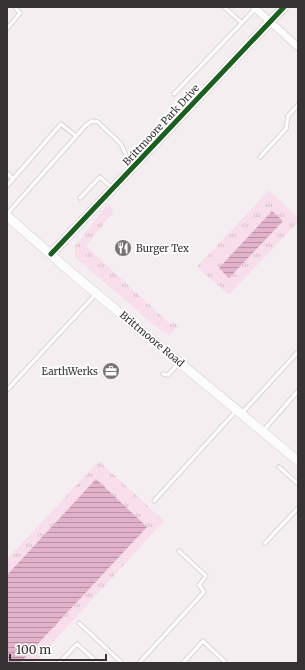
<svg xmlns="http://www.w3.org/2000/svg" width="305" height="670" font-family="Merriweather,serif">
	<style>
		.grass { fill: url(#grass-tufts) }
		.water { fill: url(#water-rules) }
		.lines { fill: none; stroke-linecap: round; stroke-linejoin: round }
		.lane-casing { stroke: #d0cbce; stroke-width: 5 }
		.street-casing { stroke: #d0cbce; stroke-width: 8 }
		.secondary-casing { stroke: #d0cbce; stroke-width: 10 }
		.lane { stroke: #fdfcfd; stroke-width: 3.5 }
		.street { stroke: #fdfcfd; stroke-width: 7 }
		.secondary { stroke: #fdfcfd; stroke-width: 9 }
		.cycleway-casing { stroke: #fff; stroke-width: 8 }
		.cycleway { stroke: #1b5e20; stroke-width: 5 }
		.labels { text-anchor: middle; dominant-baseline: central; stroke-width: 4; stroke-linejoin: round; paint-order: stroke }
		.street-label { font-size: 10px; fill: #373234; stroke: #fff }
		.poi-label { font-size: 10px; fill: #373234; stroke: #fff; text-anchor: start }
	</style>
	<defs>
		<pattern id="grass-tufts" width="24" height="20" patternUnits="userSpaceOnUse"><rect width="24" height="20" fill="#f7deea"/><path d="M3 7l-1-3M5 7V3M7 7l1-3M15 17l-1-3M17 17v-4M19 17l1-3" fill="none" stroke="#d4bfc9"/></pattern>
		<pattern id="water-rules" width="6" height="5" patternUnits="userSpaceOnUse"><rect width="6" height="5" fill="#e2b2cb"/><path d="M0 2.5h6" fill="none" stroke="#b891a6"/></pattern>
	</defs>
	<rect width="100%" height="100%" fill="#f4eef1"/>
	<!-- grass -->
	<g class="grass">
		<path d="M269,190L298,218V222L229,295L197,267Z"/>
		<path d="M109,205L112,208L113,212L86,246L170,324L175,323L178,326L170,335L156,327L75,257V246L105,207Z"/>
		<path d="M99,461L164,521L34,663H20L147,527L96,480L7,575V559Z"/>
	</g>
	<!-- water -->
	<g class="water">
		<path d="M272,211L283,221L229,278L219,268Z"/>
		<path d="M96,479L147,527L20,663H7V575Z"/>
	</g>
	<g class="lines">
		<!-- lane casing -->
		<g class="lane-casing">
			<g id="lane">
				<path d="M224,7L242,23"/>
				<path d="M7,29L20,13L15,7"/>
				<path d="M174,94L256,8"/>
				<path d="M260,157L286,129L288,116L298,105"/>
				<path d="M7,173L13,179L7,186"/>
				<path d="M13,179L61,124L76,136"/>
				<path d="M80,198L100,177L112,188"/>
				<path d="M7,214L86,125L92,121L98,122L121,144L126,155L135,164"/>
				<path d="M163,374L168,375L179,363"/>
				<path d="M7,390L96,294"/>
				<path d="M242,413L298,352"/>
				<path d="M263,431L298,391"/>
				<path d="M279,467L298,484"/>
				<path d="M154,501L236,411"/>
				<path d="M265,543L298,508"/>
				<path d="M79,623L122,663"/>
				<path d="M59,663L77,644L98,663"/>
				<path d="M139,663L204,592L199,585L206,576L179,551"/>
				<path d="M183,663L203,641L226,663"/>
			</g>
		</g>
		<!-- street casing -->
		<g class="street-casing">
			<path id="street" d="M254,7L298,47"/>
		</g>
		<!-- secondary casing -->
		<g class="secondary-casing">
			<g id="secondary">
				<path d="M7,216L73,274L298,461"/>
				<path d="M51,254L284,7"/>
			</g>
		</g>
		<!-- lane -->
		<use href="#lane" class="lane"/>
		<!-- street -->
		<use href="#street" class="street"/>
		<!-- secondary -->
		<use href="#secondary" class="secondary"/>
		<!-- cycleway casing -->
		<g class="cycleway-casing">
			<path id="cycleway" d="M51,254L284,7"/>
		</g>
		<!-- cycleway -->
		<use href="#cycleway" class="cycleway"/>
	</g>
	<!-- icons -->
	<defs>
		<g id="restaurant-disc" transform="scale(0.9)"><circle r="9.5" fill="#797476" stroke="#fff"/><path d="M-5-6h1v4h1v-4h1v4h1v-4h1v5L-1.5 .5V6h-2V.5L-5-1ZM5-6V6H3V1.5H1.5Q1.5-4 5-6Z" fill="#fff"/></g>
		<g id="office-disc" transform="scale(0.9)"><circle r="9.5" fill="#797476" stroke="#fff"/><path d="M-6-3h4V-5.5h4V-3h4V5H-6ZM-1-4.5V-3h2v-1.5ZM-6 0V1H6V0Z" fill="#fff"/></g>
	</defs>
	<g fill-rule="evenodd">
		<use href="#restaurant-disc" x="123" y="248"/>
		<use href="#office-disc" x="111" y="371"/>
	</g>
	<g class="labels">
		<!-- street labels -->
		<g class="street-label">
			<text transform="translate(161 125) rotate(-47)">Brittmoore Park Drive</text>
			<text transform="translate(152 339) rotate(40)">Brittmoore Road</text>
		</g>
		<!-- poi labels -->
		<g class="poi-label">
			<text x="136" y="248">Burger Tex</text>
			<text x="98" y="371" text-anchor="end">EarthWerks</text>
		</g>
	</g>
	<!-- border -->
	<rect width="305" height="670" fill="none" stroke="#373234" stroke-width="16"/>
	<!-- scale -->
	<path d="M10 654v6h96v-6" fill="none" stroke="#373234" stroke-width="2"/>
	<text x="16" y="654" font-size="12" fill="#373234" stroke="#ffffff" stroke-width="3" paint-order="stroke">100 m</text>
</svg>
